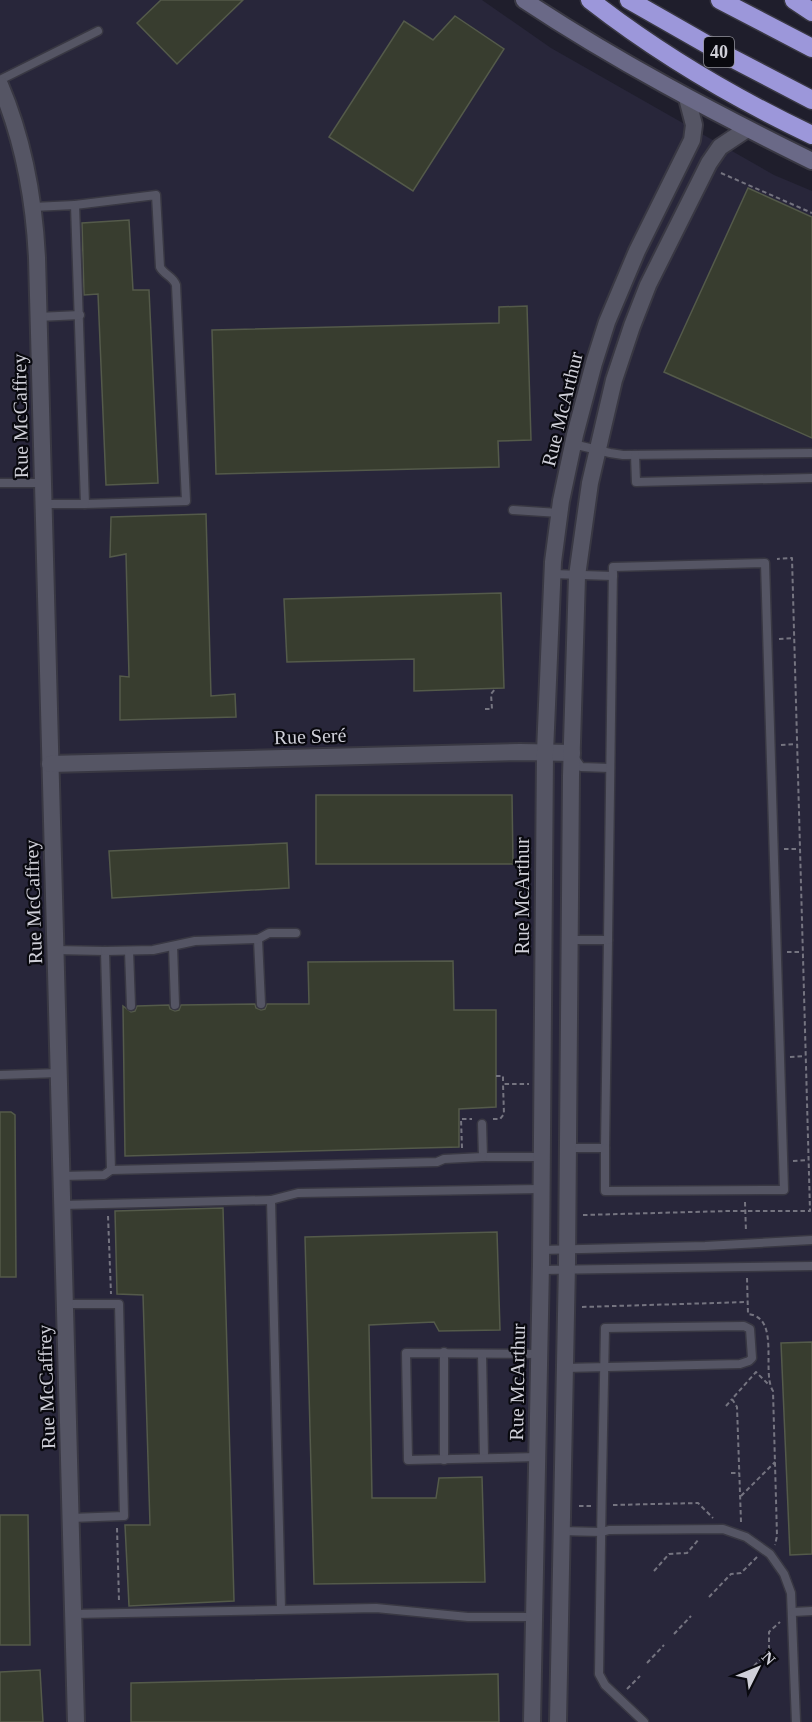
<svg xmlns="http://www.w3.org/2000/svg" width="812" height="1722" font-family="Georgia,serif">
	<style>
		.built { fill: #28263a }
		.building { fill: #383d2f; stroke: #545a4a; stroke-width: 1.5 }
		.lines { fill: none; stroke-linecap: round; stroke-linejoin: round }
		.service-casing { stroke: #393843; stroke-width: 11 }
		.minor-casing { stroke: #393843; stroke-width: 20 }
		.tertiary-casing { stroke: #393843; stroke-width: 20 }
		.secondary-casing { stroke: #393843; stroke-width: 20 }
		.motorway-casing { stroke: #393843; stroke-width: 21 }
		.path { stroke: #757480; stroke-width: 2; stroke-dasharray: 4.5 3; stroke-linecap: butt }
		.service { stroke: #555564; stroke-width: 8 }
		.minor { stroke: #555564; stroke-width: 16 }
		.tertiary { stroke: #555564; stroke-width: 16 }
		.secondary { stroke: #6a6987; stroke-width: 16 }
		.motorway { stroke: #9c97da; stroke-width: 18 }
		.labels { text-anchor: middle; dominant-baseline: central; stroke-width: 4.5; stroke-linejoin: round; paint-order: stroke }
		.shield { fill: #09090f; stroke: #94949c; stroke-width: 1.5 }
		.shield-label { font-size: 18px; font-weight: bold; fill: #d0d0d9 }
		.street-label { font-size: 20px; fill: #d0d0d9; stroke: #09090f }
	</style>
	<rect width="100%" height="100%" fill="#1f1e2c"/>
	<!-- built -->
	<path class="built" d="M0,0H482L551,48L774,175L812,191V1722H0Z"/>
	<!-- building -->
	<g class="building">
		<path d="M161,0H243L177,64L137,23Z"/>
		<path d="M455,16L504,49L413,191L329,137L404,21L433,40Z"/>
		<path d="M748,188L812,217V438L664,372Z"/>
		<path d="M129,220L133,290H149L158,483L106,485L98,294L84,295L82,223Z"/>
		<path d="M527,306L531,440L498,441L499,467L216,474L212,330L499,323V307Z"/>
		<path d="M206,514L211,696L235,694L236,717L120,720V676L129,677L126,554L110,557L111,517Z"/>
		<path d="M501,593L504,688L414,691V659L287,662L284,599Z"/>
		<path d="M316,795H512L513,864H316Z"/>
		<path d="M287,843L289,888L112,898L109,851Z"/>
		<path d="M453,961L454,1010H496V1107L459,1109V1147L125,1156L123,1006L131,1012L135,1011L137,1006L169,1005L170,1009L175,1011L179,1010L181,1005L255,1004L256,1008L261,1010L265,1009L267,1004H309L308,962Z"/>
		<path d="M0,1112H11L15,1115L16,1277H0Z"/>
		<path d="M223,1208L234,1601L129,1606L125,1525H150L143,1295L117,1294L115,1211Z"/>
		<path d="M497,1232L500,1330L439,1331L434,1322L369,1325L372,1498H436L439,1478L482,1477L485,1582L314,1584L305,1237Z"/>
		<path d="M812,1342V1554L790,1555L781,1343Z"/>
		<path d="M0,1515H28L30,1645H0Z"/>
		<path d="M40,1670L43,1722H0V1672Z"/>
		<path d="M498,1674L499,1722H131V1683Z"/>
	</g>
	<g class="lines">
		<!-- service casing -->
		<g class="service-casing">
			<g id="service">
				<path d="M0,80L98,31"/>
				<path d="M75,205L156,195L160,267C164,275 173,276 176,285L186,501L85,504"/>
				<path d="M33,207L75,205L85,504H43"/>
				<path d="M38,317L80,315"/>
				<path d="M573,444L610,453L623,455L812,453"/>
				<path d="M635,455L636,482L812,478"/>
				<path d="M1,483H43"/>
				<path d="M513,510L559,513"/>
				<path d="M552,574L613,576"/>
				<path d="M574,757L581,767L610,768"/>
				<path d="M258,939L261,1004"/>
				<path d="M173,946L175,1005"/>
				<path d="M55,950L105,951L111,1170"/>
				<path d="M105,951L153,950L195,941L258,939L269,933H296"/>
				<path d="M129,951L131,1006"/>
				<path d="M0,1075L59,1073"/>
				<path d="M482,1124L483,1157H541"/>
				<path d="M568,1148H605L608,940H570"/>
				<path d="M605,1148V1191L784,1190L765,563L613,567L608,940"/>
				<path d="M61,1176L104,1175L111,1170L437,1162L444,1159L483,1157"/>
				<path d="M271,1200L281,1609"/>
				<path d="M62,1205L271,1200L298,1193L541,1189"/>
				<path d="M541,1250L705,1246L812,1240"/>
				<path d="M541,1270L812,1266"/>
				<path d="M65,1304H119L124,1516L71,1518"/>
				<path d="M444,1352V1460"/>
				<path d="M482,1354L484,1457"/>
				<path d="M564,1368L740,1364L749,1361L752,1358L750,1329L744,1326L605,1328C602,1443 601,1559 599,1674L605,1685L644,1722"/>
				<path d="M537,1457L408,1460L406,1353L539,1354"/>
				<path d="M560,1531L602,1532L609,1530L723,1529L746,1537L770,1554L784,1574L791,1593L796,1722"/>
				<path d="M793,1612L812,1611"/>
				<path d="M73,1614L376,1608L468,1617H534"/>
			</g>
		</g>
		<!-- minor casing -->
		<g class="minor-casing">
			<g id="minor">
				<path d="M0,85C24,141 34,198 37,258L76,1722"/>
				<path d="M50,764L520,752L572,753"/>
			</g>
		</g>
		<!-- tertiary casing -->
		<g class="tertiary-casing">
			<g id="tertiary">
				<path d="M532,1722L541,1264L545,752L553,562L561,501L575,435L594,363L607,322L637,251L692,140L694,125L687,98"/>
				<path d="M558,1722L567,1263L571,776L577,576L590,483L614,380L632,326L648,285L709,163L720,147L747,129"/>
			</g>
		</g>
		<!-- secondary casing -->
		<g class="secondary-casing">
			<path id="secondary" d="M524,0C616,61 713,112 812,161"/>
		</g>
		<!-- motorway casing -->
		<g class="motorway-casing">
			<g id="motorway">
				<path d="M590,0C658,53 734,98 812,135"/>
				<path d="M629,0L722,53L812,100"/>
				<path d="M720,0L812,48"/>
				<path d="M794,0L812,12"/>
			</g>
		</g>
		<!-- path -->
		<g class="path">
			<path d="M721,173L812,213"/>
			<path d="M779,639L794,638"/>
			<path d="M485,709H492L491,694L496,688"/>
			<path d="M781,745L796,744"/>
			<path d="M784,849H799"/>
			<path d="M787,952H802"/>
			<path d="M790,1057L805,1056"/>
			<path d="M496,1076H503V1084"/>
			<path d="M493,1119H500L504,1114L503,1084H529"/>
			<path d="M462,1148L461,1119H472"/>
			<path d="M793,1161L808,1160"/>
			<path d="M745,1202L746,1232"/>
			<path d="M583,1215L729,1211H810L792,558L777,559"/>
			<path d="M108,1216L111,1294"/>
			<path d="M747,1278L748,1314C781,1317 761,1372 773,1391L777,1536L775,1545"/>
			<path d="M582,1307L748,1302"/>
			<path d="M726,1406L732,1399"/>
			<path d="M731,1473H739"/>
			<path d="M741,1496L775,1462"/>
			<path d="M613,1505L698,1503L713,1518"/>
			<path d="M579,1506H591"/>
			<path d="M741,1522L737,1407L732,1399L756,1372L768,1384"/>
			<path d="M117,1528L119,1601"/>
			<path d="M654,1571L669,1554L687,1553L699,1539"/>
			<path d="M709,1597L731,1574L741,1573L757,1557"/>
			<path d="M674,1634L691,1616"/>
			<path d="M647,1663L664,1645"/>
			<path d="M754,1666L769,1650V1632L780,1622"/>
			<path d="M627,1689L640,1676"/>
		</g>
		<!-- service -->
		<use href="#service" class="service"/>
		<!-- minor -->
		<use href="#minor" class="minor"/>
		<!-- tertiary -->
		<use href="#tertiary" class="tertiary"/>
		<!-- secondary -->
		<use href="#secondary" class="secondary"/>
		<!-- motorway -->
		<use href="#motorway" class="motorway"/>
	</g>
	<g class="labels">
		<!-- shield labels -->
		<rect class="shield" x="704" y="37" width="30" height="30" rx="4.5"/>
		<g class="shield-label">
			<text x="719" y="52">40</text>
		</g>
		<!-- street labels -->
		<g class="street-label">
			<text transform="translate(562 409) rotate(-76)">Rue McArthur</text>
			<text transform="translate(20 416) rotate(-91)">Rue McCaffrey</text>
			<text transform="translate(310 736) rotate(-2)">Rue Seré</text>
			<text transform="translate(522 896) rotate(-90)">Rue McArthur</text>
			<text transform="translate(33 902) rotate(-92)">Rue McCaffrey</text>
			<text transform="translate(517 1382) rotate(-89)">Rue McArthur</text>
			<text transform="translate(46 1387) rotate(-92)">Rue McCaffrey</text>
		</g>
	</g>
	<!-- north arrow -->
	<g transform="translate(758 1668) rotate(47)" stroke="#09090f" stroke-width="4.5" paint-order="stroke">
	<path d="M0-4.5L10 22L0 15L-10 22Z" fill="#d0d0d9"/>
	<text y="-9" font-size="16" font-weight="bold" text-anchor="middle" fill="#d0d0d9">N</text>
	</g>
</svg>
